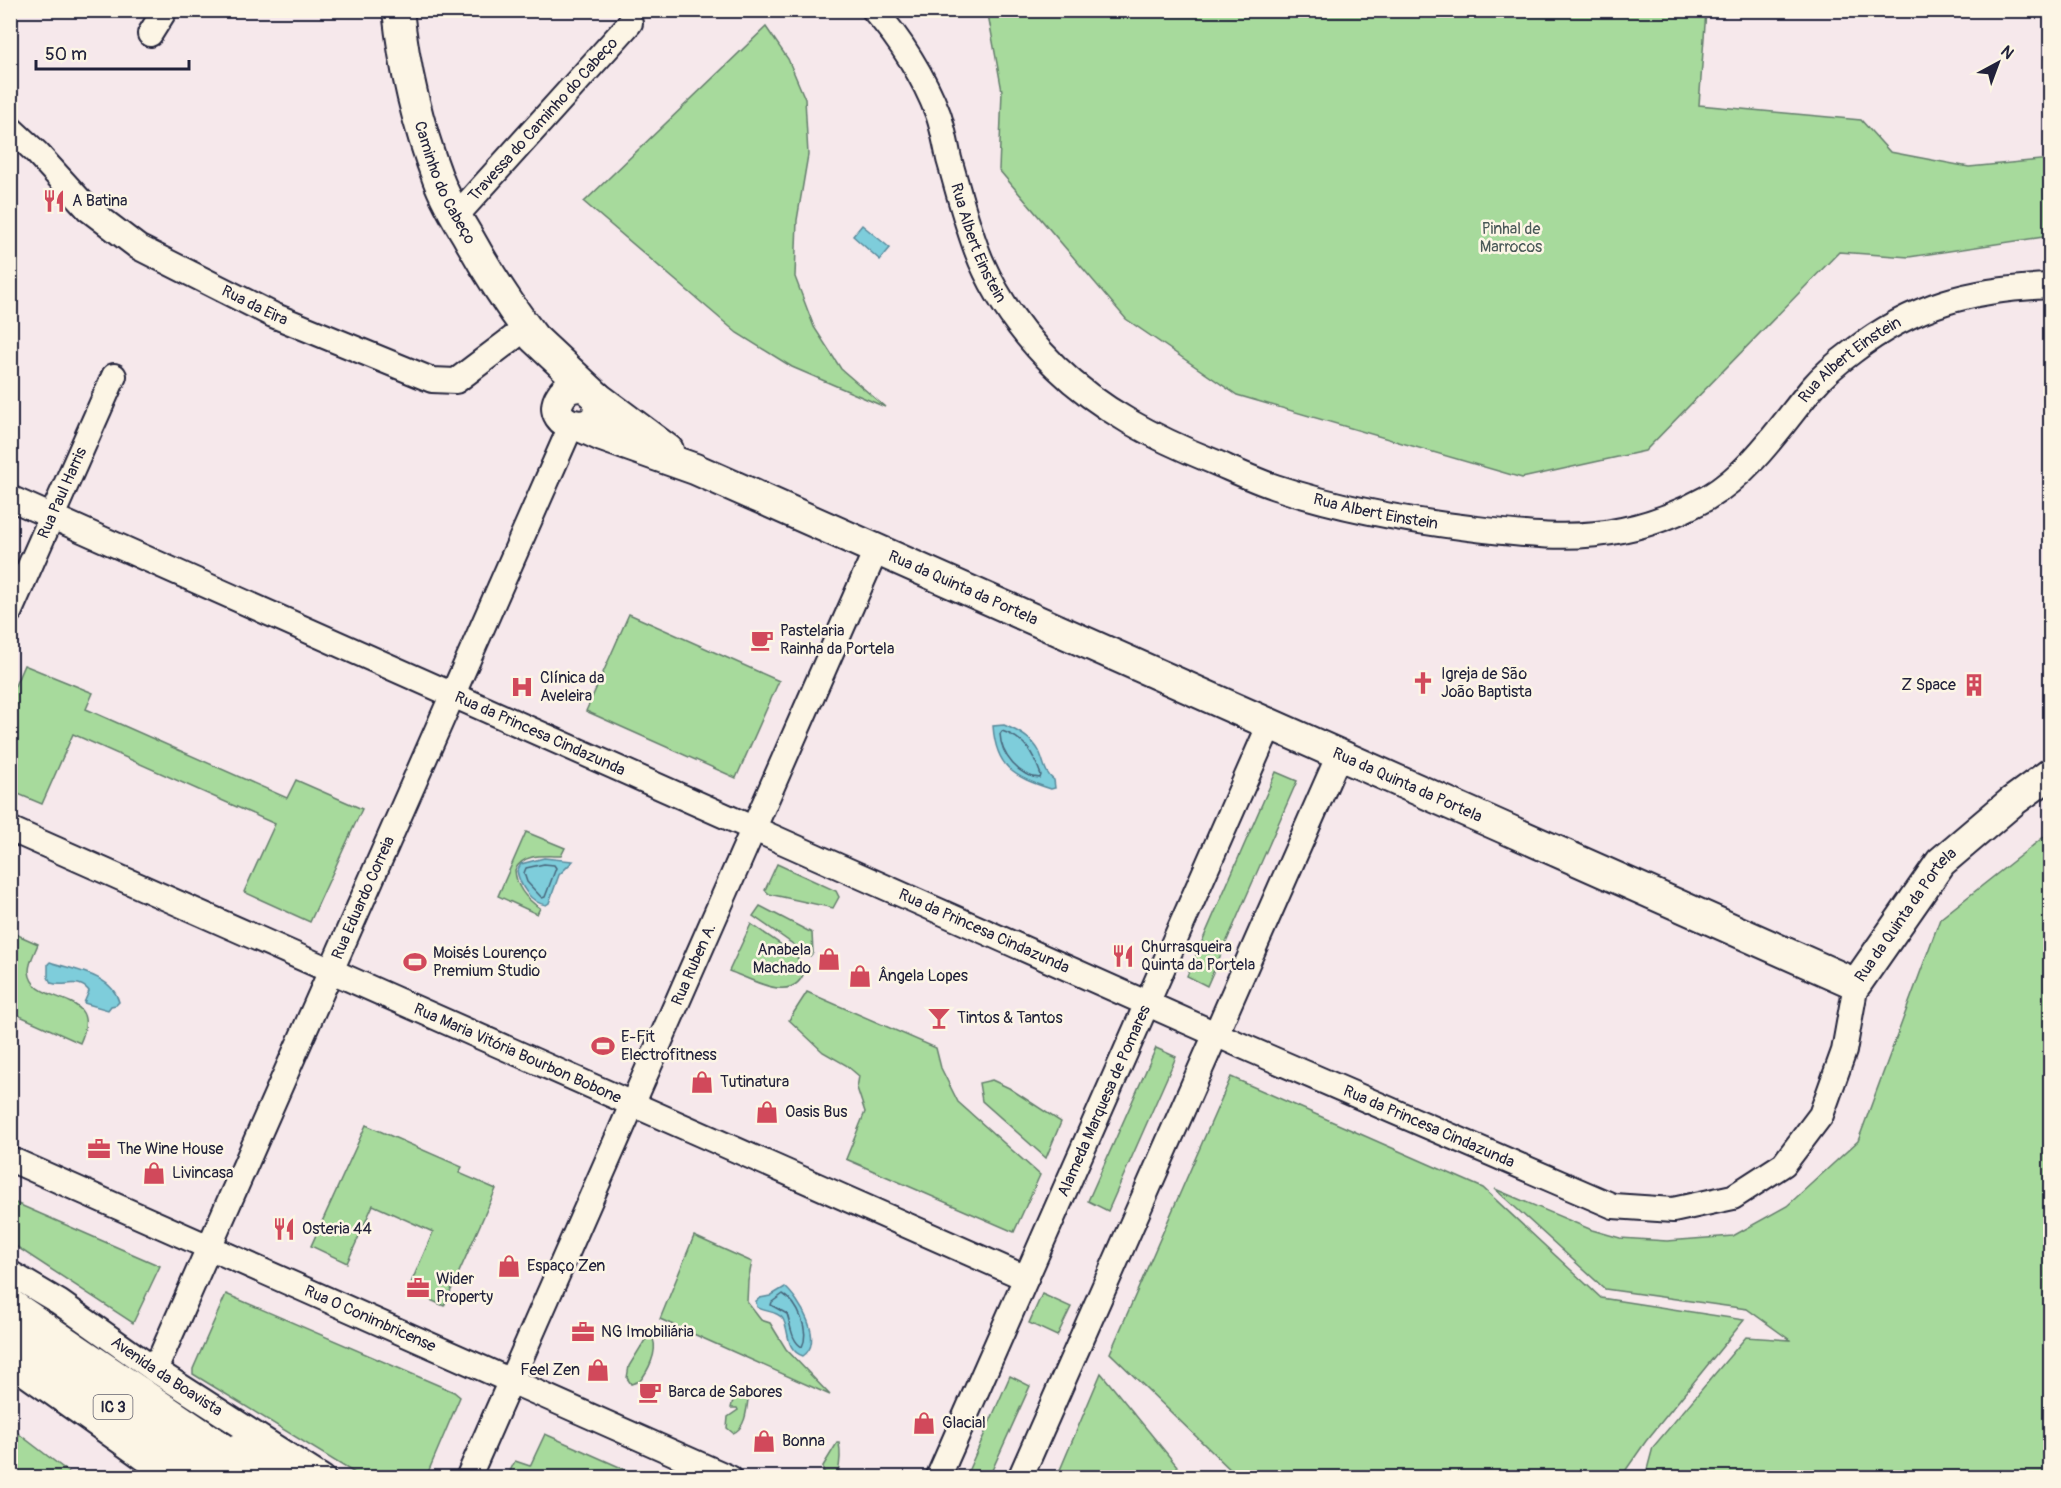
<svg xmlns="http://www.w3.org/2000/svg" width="2061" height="1488" font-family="Pangolin,sans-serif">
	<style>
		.green { fill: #a7da9c; stroke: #647e6c; stroke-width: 1.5 }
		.water { fill: #7ecddb; stroke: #59899b; stroke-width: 1.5 }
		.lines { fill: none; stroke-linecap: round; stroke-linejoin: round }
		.shore { stroke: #47667b; stroke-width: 1.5 }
		.minor-casing { stroke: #22223b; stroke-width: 28 }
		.tertiary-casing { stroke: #22223b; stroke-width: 34 }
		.trunk-casing { stroke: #22223b; stroke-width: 38 }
		.minor { stroke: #fcf5e5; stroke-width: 24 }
		.tertiary { stroke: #fcf5e5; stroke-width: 30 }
		.trunk { stroke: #fcf5e5; stroke-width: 33 }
		.labels { text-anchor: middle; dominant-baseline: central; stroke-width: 5; stroke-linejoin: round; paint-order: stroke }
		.shield { fill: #fcf5e5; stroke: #63616e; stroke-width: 1.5 }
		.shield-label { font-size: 15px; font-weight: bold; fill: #22223b }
		.street-label { font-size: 16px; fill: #22223b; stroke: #fcf5e5 }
		.poi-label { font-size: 16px; fill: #22223b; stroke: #fcf5e5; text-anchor: start }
		.park-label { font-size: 16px; fill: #4a5958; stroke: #fcf5e5 }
	</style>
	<rect width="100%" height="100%" fill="#f6e8eb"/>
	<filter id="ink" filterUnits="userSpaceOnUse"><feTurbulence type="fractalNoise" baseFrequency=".0167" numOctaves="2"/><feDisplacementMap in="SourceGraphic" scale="12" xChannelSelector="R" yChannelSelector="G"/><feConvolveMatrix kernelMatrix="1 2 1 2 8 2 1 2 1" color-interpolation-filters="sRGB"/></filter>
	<g filter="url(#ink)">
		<!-- green -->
		<g class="green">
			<path d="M985,11H1706L1699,105L1861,120L1890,152L1969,167L2050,159V236L1909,257L1839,252L1645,451L1522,478L1237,395L1126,319L999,170L1002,91L988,14Z"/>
			<path d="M766,27L788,59L805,99L808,155L797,220L795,277L814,327L841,369L885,407L792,367L737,333L584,202Z"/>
			<path d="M629,614L779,681L736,778L586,711Z"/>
			<path d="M24,665L93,693L86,709L287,798L296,780L362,809L310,922L244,892L275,824L73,734L42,804L11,791V695Z"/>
			<path d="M1276,772L1297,781L1207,986L1187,976Z"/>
			<path d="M526,832L565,848L561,856C544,856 523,853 515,870C516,887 526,899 540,908L537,914L498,896Z"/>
			<path d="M2050,832V1477H1645L1653,1447L1746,1337L1790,1340L1747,1309L1605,1289L1495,1189L1592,1230L1620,1238L1667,1241L1733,1236L1787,1206L1858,1141L1940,919Z"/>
			<path d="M777,864L836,891L839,897L833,908L769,894L765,890Z"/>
			<path d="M760,906L812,933L813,953L810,956L753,916Z"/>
			<path d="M751,924L795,954L802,966L806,965C798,1008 754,980 729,971Z"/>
			<path d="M11,932L38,944C35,952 29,962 29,971C31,1008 106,987 80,1043L11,1012Z"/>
			<path d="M807,992L936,1048L941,1068L958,1102L1040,1175L1014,1232L846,1159L865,1112L857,1088L859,1076L846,1065L823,1052L789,1020Z"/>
			<path d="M1156,1048L1176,1057L1108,1211L1088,1201Z"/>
			<path d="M1231,1077L1483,1188L1601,1298L1744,1320L1646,1441L1621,1477H1238L1110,1353Z"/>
			<path d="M992,1080L1009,1088L1061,1122L1046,1158L982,1101L979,1083Z"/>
			<path d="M366,1125L462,1167L459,1173L496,1189L444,1306L408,1290L433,1232L373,1205L347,1263L311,1246Z"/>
			<path d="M11,1201L160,1266L133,1323L11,1243Z"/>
			<path d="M694,1236L752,1262L748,1281L747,1302L761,1320L770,1323L786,1349L830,1395L660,1319Z"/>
			<path d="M226,1294L454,1392L460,1397L426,1477H361L193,1374V1369Z"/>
			<path d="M1042,1294L1071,1307L1057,1336L1029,1323Z"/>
			<path d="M649,1338L653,1339C658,1352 648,1371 640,1381L631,1384L627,1378L629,1366L645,1340Z"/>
			<path d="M1101,1373L1186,1477H1057Z"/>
			<path d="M1010,1376L1030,1386L989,1477L966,1476Z"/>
			<path d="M746,1389L749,1391C747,1405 747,1428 733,1433L727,1428L728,1417L738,1410L737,1408H731C732,1399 738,1393 746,1389Z"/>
			<path d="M10,1428H11L75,1477H11Z"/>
			<path d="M545,1434L642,1477H507L515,1461L530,1466Z"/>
			<path d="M837,1443H839C841,1453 840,1463 838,1473L831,1477L823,1471V1466Z"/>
		</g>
		<!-- water -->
		<g class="water">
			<path d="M862,225L890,248L880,260L853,236Z"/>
			<path d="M1004,725C1016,730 1032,738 1039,751C1044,761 1044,773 1054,780L1055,788L1051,789C1014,777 996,768 993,726Z"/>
			<path d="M544,858L573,861L559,875L549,903L546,905C531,903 520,886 517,871L521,864Z"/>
			<path d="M50,962C72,970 112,974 119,1002L116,1005L111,1006L108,1010L84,1003L89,991C78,977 65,988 51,983L48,977V964Z"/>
			<path d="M785,1287C799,1299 825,1341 803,1356C785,1350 790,1332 783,1319C778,1311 764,1312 757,1307L756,1301L760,1298L770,1296Z"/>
		</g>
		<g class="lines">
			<!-- shore -->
			<g class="shore">
				<path d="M1002,731C1026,739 1033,753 1041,775L1040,778C1019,777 1001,755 1000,734Z"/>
				<path d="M544,864L554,865L556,868L545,897L542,898L527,882L524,873L526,868Z"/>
				<path d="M783,1294C798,1303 810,1331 802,1347C791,1341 791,1325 787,1314L771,1305L772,1302Z"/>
			</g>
			<!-- minor casing -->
			<g class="minor-casing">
				<g id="minor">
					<path id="s1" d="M874,10C900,39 924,77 938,114C943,128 946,144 949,159C959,193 967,228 981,261C998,300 1025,337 1056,367C1100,410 1155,438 1212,461C1233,470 1254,480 1275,487C1339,508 1403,520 1469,528C1518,534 1573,541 1622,530C1652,524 1680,513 1707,498C1752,471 1780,427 1812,388C1824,374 1837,363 1852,352C1914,304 1973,289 2050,286"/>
					<path d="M150,34L165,10"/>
					<path id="s2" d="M10,128L37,153L88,209L138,247L273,315L432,380L456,381L526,328"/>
					<path id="s3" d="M456,216L630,23"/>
					<path id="s4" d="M10,498L1247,1048L1613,1206L1673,1210L1733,1197L1784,1164L1821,1115L1844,1051L1856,984"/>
					<path id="s5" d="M10,611L114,376"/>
					<path id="s6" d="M10,829L1026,1278"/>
					<path id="s7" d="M10,1159L730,1478"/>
					<path id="s8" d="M10,1273L59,1302L155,1370L323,1478"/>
					<path d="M10,1363L172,1478"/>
					<path id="s9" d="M155,1370L571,426"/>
					<path id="s10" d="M468,1478L876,550"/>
					<path id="s11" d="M938,1478L1270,724"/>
					<path d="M1020,1478L1339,755"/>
				</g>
			</g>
			<!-- tertiary casing -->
			<g class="tertiary-casing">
				<g id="tertiary">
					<path id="s12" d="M398,10C404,67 418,126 438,179C445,198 456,217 467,235C487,271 509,306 534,338L597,397C610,442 540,428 561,396C566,387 575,385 585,387"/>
					<path d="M597,397L668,450"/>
					<path id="s13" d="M582,427L602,436L695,469L1856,984L1941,862L2013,801L2050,774"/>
				</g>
			</g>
			<!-- trunk casing -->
			<g class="trunk-casing">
				<g id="trunk">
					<path d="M10,1306L263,1478"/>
					<path d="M10,1335L179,1454L216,1478"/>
					<path d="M244,1448L301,1478"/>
				</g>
			</g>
			<!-- minor -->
			<use href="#minor" class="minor"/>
			<!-- tertiary -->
			<use href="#tertiary" class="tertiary"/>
			<!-- trunk -->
			<use href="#trunk" class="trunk"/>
		</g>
	</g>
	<!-- icons -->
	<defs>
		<g id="restaurant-bare" transform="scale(1.8)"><path d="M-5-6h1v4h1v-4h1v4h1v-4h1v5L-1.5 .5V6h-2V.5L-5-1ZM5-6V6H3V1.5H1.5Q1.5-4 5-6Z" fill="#d1495b" stroke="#fcf5e5" stroke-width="2.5" paint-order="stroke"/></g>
		<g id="cafe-bare" transform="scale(1.8)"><path d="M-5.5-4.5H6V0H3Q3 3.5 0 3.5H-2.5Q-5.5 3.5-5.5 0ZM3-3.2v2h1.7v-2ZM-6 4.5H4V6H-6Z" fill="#d1495b" stroke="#fcf5e5" stroke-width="2.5" paint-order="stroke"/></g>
		<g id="church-bare" transform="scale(1.8)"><path d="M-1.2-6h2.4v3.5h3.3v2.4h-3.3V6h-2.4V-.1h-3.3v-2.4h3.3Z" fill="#d1495b" stroke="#fcf5e5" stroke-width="2.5" paint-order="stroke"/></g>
		<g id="building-bare" transform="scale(1.8)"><path d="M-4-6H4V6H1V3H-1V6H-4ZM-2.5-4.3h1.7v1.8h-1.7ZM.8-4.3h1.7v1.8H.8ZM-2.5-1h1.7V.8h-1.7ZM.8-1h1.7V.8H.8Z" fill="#d1495b" stroke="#fcf5e5" stroke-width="2.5" paint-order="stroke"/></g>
		<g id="hospital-bare" transform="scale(1.8)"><path d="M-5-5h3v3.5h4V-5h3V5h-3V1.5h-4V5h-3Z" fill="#d1495b" stroke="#fcf5e5" stroke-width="2.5" paint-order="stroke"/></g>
		<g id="shop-bare" transform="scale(1.8)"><path d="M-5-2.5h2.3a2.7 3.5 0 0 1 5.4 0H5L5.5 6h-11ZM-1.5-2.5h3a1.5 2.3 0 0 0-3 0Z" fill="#d1495b" stroke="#fcf5e5" stroke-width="2.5" paint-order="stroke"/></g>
		<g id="stadium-bare" transform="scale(1.8)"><path d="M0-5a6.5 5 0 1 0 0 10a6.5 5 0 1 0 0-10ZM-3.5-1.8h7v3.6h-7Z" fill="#d1495b" stroke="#fcf5e5" stroke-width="2.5" paint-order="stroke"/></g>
		<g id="bar-bare" transform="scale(1.8)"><path d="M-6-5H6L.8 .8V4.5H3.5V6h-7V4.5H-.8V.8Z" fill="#d1495b" stroke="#fcf5e5" stroke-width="2.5" paint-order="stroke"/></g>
		<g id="office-bare" transform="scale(1.8)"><path d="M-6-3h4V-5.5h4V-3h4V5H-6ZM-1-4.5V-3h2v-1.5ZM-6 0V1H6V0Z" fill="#d1495b" stroke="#fcf5e5" stroke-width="2.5" paint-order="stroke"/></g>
	</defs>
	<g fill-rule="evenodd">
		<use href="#restaurant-bare" x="54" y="201"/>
		<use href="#cafe-bare" x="762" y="640"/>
		<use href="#church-bare" x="1423" y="683"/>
		<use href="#building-bare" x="1974" y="685"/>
		<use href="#hospital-bare" x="522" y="687"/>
		<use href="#restaurant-bare" x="1123" y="956"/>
		<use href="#shop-bare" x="829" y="959"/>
		<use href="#stadium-bare" x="415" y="962"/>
		<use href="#shop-bare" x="860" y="976"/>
		<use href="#bar-bare" x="939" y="1018"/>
		<use href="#stadium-bare" x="603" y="1046"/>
		<use href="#shop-bare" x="702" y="1082"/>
		<use href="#shop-bare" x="767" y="1112"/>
		<use href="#office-bare" x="99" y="1149"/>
		<use href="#shop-bare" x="154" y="1173"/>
		<use href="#restaurant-bare" x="284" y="1229"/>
		<use href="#shop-bare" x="509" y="1266"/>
		<use href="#office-bare" x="418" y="1288"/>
		<use href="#office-bare" x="583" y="1332"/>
		<use href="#shop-bare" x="598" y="1370"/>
		<use href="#cafe-bare" x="650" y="1392"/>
		<use href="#shop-bare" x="924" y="1423"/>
		<use href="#shop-bare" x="764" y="1441"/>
	</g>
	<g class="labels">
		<!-- shield labels -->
		<rect class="shield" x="93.5" y="1395" width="39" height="24" rx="4.5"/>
		<g class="shield-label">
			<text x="113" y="1407">IC 3</text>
		</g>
		<!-- street labels -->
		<g class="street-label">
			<text stroke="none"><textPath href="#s3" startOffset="130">Travessa do Caminho do Cabeço</textPath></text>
			<text stroke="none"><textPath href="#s12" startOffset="180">Caminho do Cabeço</textPath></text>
			<text stroke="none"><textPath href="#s1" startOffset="258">Rua Albert Einstein</textPath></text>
			<text stroke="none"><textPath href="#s2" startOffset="306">Rua da Eira</textPath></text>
			<text stroke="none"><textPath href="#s1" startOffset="1302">Rua Albert Einstein</textPath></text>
			<text stroke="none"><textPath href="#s5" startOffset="129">Rua Paul Harris</textPath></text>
			<text stroke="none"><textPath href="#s1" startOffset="762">Rua Albert Einstein</textPath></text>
			<text stroke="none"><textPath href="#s13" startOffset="414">Rua da Quinta da Portela</textPath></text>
			<text stroke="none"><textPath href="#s4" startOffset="580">Rua da Princesa Cindazunda</textPath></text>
			<text stroke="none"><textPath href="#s13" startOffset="900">Rua da Quinta da Portela</textPath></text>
			<text stroke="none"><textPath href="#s9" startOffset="516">Rua Eduardo Correia</textPath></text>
			<text stroke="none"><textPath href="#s13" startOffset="1476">Rua da Quinta da Portela</textPath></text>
			<text stroke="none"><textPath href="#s4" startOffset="1066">Rua da Princesa Cindazunda</textPath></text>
			<text stroke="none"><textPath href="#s10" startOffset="561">Rua Ruben A.</textPath></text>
			<text stroke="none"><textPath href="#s6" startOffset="555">Rua Maria Vitória Bourbon Bobone</textPath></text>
			<text stroke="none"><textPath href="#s11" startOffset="412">Alameda Marquesa de Pomares</textPath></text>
			<text stroke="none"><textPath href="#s4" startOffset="1552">Rua da Princesa Cindazunda</textPath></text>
			<text stroke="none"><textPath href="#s7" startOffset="394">Rua O Conimbricense</textPath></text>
			<text stroke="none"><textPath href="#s8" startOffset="188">Avenida da Boavista</textPath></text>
		</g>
		<!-- poi labels -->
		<g class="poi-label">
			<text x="72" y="201">A Batina</text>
			<text x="780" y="631">Pastelaria<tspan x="780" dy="18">Rainha da Portela</tspan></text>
			<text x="1441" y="674">Igreja de São<tspan x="1441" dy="18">João Baptista</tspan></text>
			<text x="540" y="678">Clínica da<tspan x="540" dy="18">Aveleira</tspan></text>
			<text x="1956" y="685" text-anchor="end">Z Space</text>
			<text x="1141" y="947">Churrasqueira<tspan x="1141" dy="18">Quinta da Portela</tspan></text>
			<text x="811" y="950" text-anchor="end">Anabela<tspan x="811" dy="18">Machado</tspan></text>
			<text x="433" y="953">Moisés Lourenço<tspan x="433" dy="18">Premium Studio</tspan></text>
			<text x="878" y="976">Ângela Lopes</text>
			<text x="957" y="1018">Tintos &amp; Tantos</text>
			<text x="621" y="1037">E-Fit<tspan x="621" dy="18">Electrofitness</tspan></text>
			<text x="720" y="1082">Tutinatura</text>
			<text x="785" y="1112">Oasis Bus</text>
			<text x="117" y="1149">The Wine House</text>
			<text x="172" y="1173">Livincasa</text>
			<text x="302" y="1229">Osteria 44</text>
			<text x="527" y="1266">Espaço Zen</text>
			<text x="436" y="1279">Wider<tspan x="436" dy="18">Property</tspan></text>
			<text x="601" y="1332">NG Imobiliária</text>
			<text x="580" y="1370" text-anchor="end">Feel Zen</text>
			<text x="668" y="1392">Barca de Sabores</text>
			<text x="942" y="1423">Glacial</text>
			<text x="782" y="1441">Bonna</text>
		</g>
		<!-- park labels -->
		<g class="park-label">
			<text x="1511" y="229">Pinhal de<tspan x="1511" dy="18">Marrocos</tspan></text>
		</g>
	</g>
	<!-- margin -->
	<rect width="2061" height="1488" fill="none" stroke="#fcf5e5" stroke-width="36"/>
	<rect x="18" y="18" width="2025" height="1452" fill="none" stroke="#22223b" stroke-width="2" filter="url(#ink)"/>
	<!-- north arrow -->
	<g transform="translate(1998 63) rotate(41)" stroke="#fcf5e5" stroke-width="4.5" paint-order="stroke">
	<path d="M0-4.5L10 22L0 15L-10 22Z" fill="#22223b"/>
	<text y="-9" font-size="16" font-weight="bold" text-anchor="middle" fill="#22223b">N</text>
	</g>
	<!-- scale -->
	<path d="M36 60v9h153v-9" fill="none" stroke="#22223b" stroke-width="3"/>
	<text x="45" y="60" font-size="18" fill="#22223b" stroke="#fcf5e5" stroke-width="4.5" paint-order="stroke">50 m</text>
</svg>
